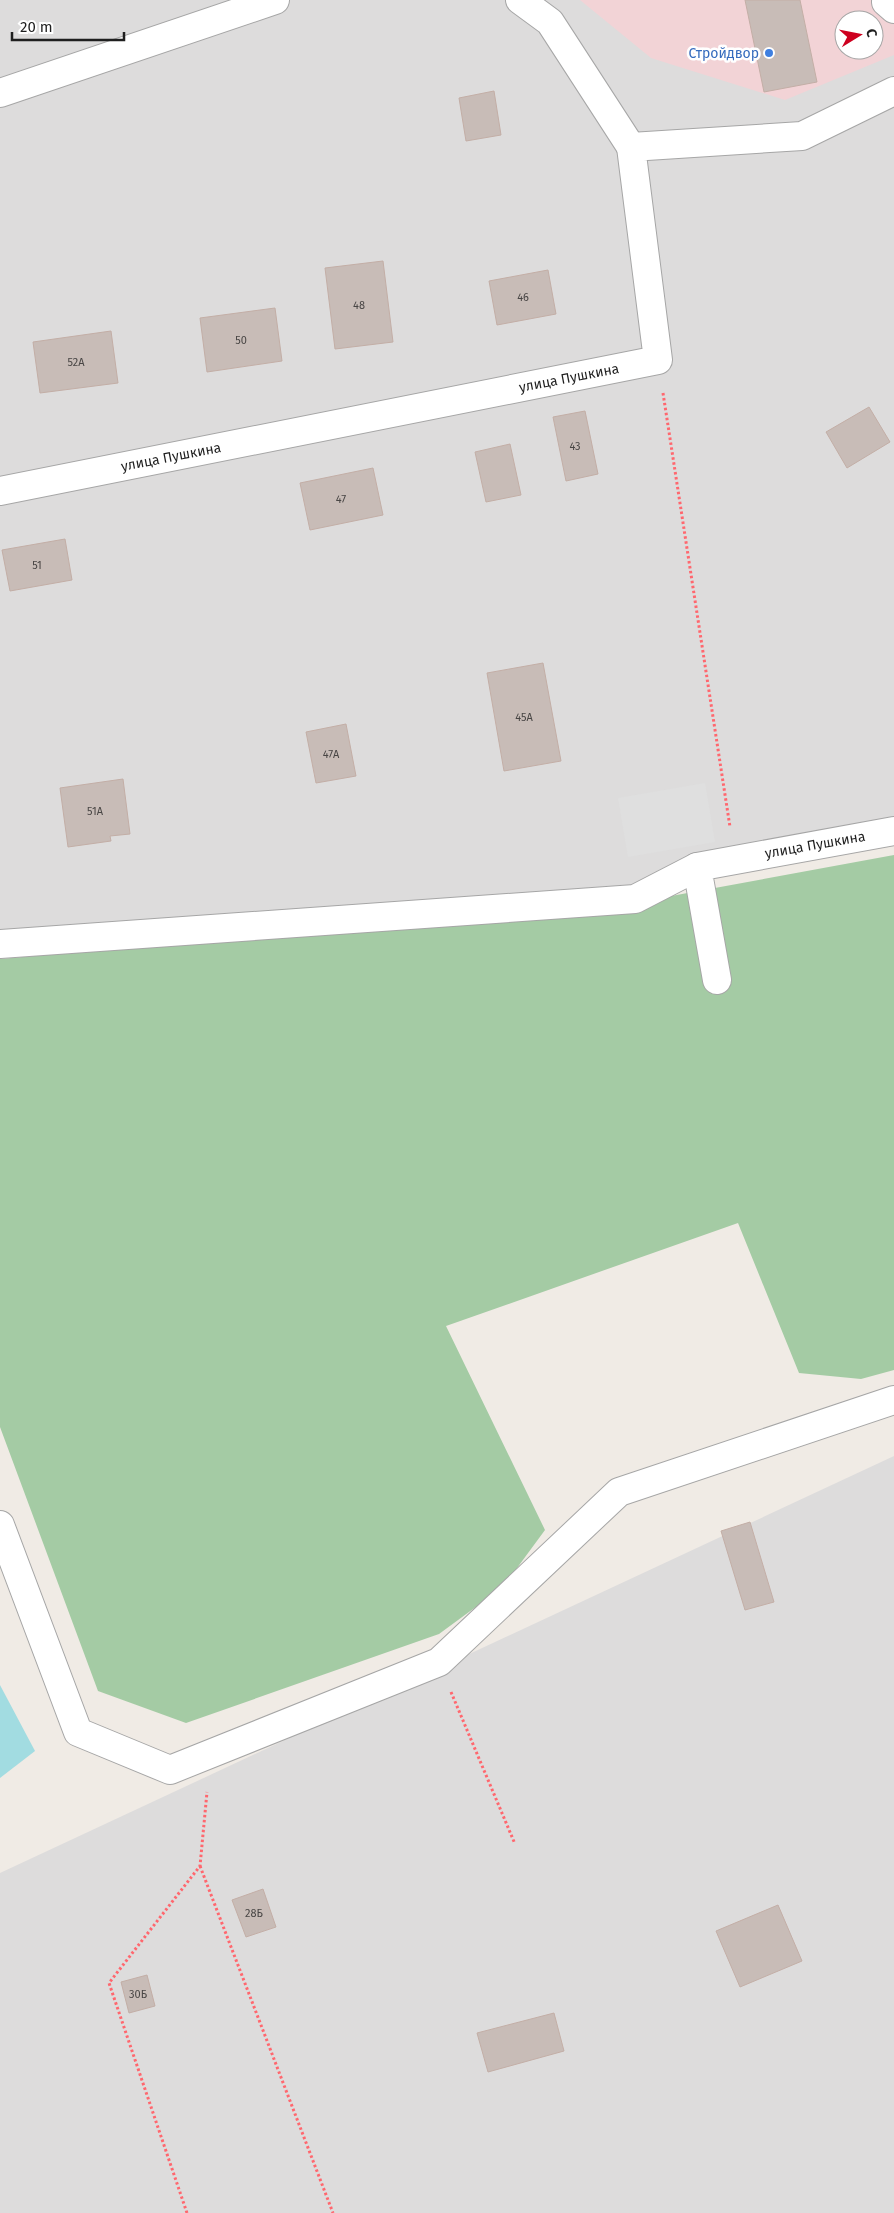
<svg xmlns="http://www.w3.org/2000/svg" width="894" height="2213" font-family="'Fira Sans',sans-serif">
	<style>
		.residential { fill: #dddcdc; fill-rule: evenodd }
		.commercial { fill: #f2d3d6; fill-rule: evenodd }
		.cemetery { fill: #a4cba4 }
		.parking { fill: #dfdfdf }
		.water { fill: #a2dce1 }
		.building { fill: #c8bcb7; stroke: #c3aea6 }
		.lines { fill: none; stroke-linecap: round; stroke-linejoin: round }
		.minor-casing { stroke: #a6a6a6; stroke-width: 30 }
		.path { stroke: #ff676e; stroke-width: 3; stroke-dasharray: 2.5 2.5; stroke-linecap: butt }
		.minor { stroke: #fff; stroke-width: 28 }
		.shop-dot { fill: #3f7fe0; stroke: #fff; stroke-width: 2 }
		.labels { text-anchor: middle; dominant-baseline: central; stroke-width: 5; stroke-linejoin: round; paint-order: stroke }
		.number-label { font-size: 11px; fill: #494645 }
		.shop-label { font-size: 14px; fill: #366cbe; stroke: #fff; text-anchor: end }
		.street-label { font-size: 14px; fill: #1f1f1f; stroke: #fff }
	</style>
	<rect width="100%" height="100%" fill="#f0ebe5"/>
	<!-- residential -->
	<g class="residential">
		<path d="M0,0H894V844L630,891L0,950ZM844,20H874V50H844Z"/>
		<path d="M894,1456V2213H0V1873Z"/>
	</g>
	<!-- commercial -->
	<path class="commercial" d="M580,0H894V55L785,100L651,58ZM844,20H874V50H844Z"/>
	<!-- cemetery -->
	<path class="cemetery" d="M894,855V1370L861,1379L799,1373L738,1223L446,1326L545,1530L503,1587L439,1634L186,1723L98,1691L0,1427V959L633,903Z"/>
	<!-- parking -->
	<path class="parking" d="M705,783L715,842L628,857L618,798Z"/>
	<!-- water -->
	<path class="water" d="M0,1685L35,1751L0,1778Z"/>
	<!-- building -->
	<g class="building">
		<path d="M745,0H800L817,82L764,92Z"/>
		<path d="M494,91L501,135L466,141L459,98Z"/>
		<path d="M383,261L393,342L335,349L325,268Z"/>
		<path d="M548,270L556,314L497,325L489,281Z"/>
		<path d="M275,308L282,361L207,372L200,318Z"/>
		<path d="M111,331L118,383L40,393L33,342Z"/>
		<path d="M869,407L890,442L847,468L826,432Z"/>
		<path d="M585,411L598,474L566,481L553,417Z"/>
		<path d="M510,444L521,495L486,502L475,452Z"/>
		<path d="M373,468L383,515L310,530L300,483Z"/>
		<path d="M65,539L72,580L10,591L2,550Z"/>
		<path d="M543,663L561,761L504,771L487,673Z"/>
		<path d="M346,724L356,776L316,783L306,732Z"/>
		<path d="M123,779L130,834L110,836L111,841L68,847L60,788Z"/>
		<path d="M750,1522L774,1602L745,1610L721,1531Z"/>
		<path d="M263,1889L276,1927L246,1937L232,1900Z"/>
		<path d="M778,1905L802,1961L740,1987L716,1931Z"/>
		<path d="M147,1975L155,2006L129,2013L121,1982Z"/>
		<path d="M554,2013L564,2051L488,2072L477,2033Z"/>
	</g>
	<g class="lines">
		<!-- minor casing -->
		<g class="minor-casing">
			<g id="minor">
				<path d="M520,0L550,22L631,147"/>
				<path d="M886,2L894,9"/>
				<path d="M0,93L275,0"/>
				<path d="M0,491L658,360L631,147L802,136L894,91"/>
				<path d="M0,944L635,899L697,867"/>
				<path d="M717,980L697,867L894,831"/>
				<path d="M0,1525L78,1732L170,1770L439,1662L619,1492L894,1400"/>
			</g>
		</g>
		<!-- path -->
		<g class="path">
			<path d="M663,393L730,827"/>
			<path d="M451,1692L515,1844"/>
			<path d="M200,1866L333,2213"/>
			<path d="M187,2213L109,1983L200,1866L207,1792"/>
		</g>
		<!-- minor -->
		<use href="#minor" class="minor"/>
	</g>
	<!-- markers -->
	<circle class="shop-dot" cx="769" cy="53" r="5"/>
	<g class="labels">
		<!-- number labels -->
		<g class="number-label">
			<text x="523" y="297">46</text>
			<text x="359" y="305">48</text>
			<text x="241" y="340">50</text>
			<text x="76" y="362">52А</text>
			<text x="575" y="446">43</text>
			<text x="341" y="499">47</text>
			<text x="37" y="565">51</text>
			<text x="524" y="717">45А</text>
			<text x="331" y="754">47А</text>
			<text x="95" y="811">51А</text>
			<text x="254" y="1913">28Б</text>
			<text x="138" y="1994">30Б</text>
		</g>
		<!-- shop labels -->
		<g class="shop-label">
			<text x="759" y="53">Стройдвор</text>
		</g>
		<!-- street labels -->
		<g class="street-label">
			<text transform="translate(569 378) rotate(-11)">улица Пушкина</text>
			<text transform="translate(171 457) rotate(-11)">улица Пушкина</text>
			<text transform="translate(815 845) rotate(-10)">улица Пушкина</text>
		</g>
	</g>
	<!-- north arrow -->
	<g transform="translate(859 35) rotate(80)"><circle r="24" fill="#ffffff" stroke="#a5a5a5"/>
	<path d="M0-4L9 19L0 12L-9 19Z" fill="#ce001f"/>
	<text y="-8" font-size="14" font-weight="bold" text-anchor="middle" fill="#1f1f1f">С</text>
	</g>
	<!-- scale -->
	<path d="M12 32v8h112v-8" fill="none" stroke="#1f1f1f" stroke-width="2.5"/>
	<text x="20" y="32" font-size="15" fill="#1f1f1f" stroke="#ffffff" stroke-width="4" paint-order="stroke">20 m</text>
</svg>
